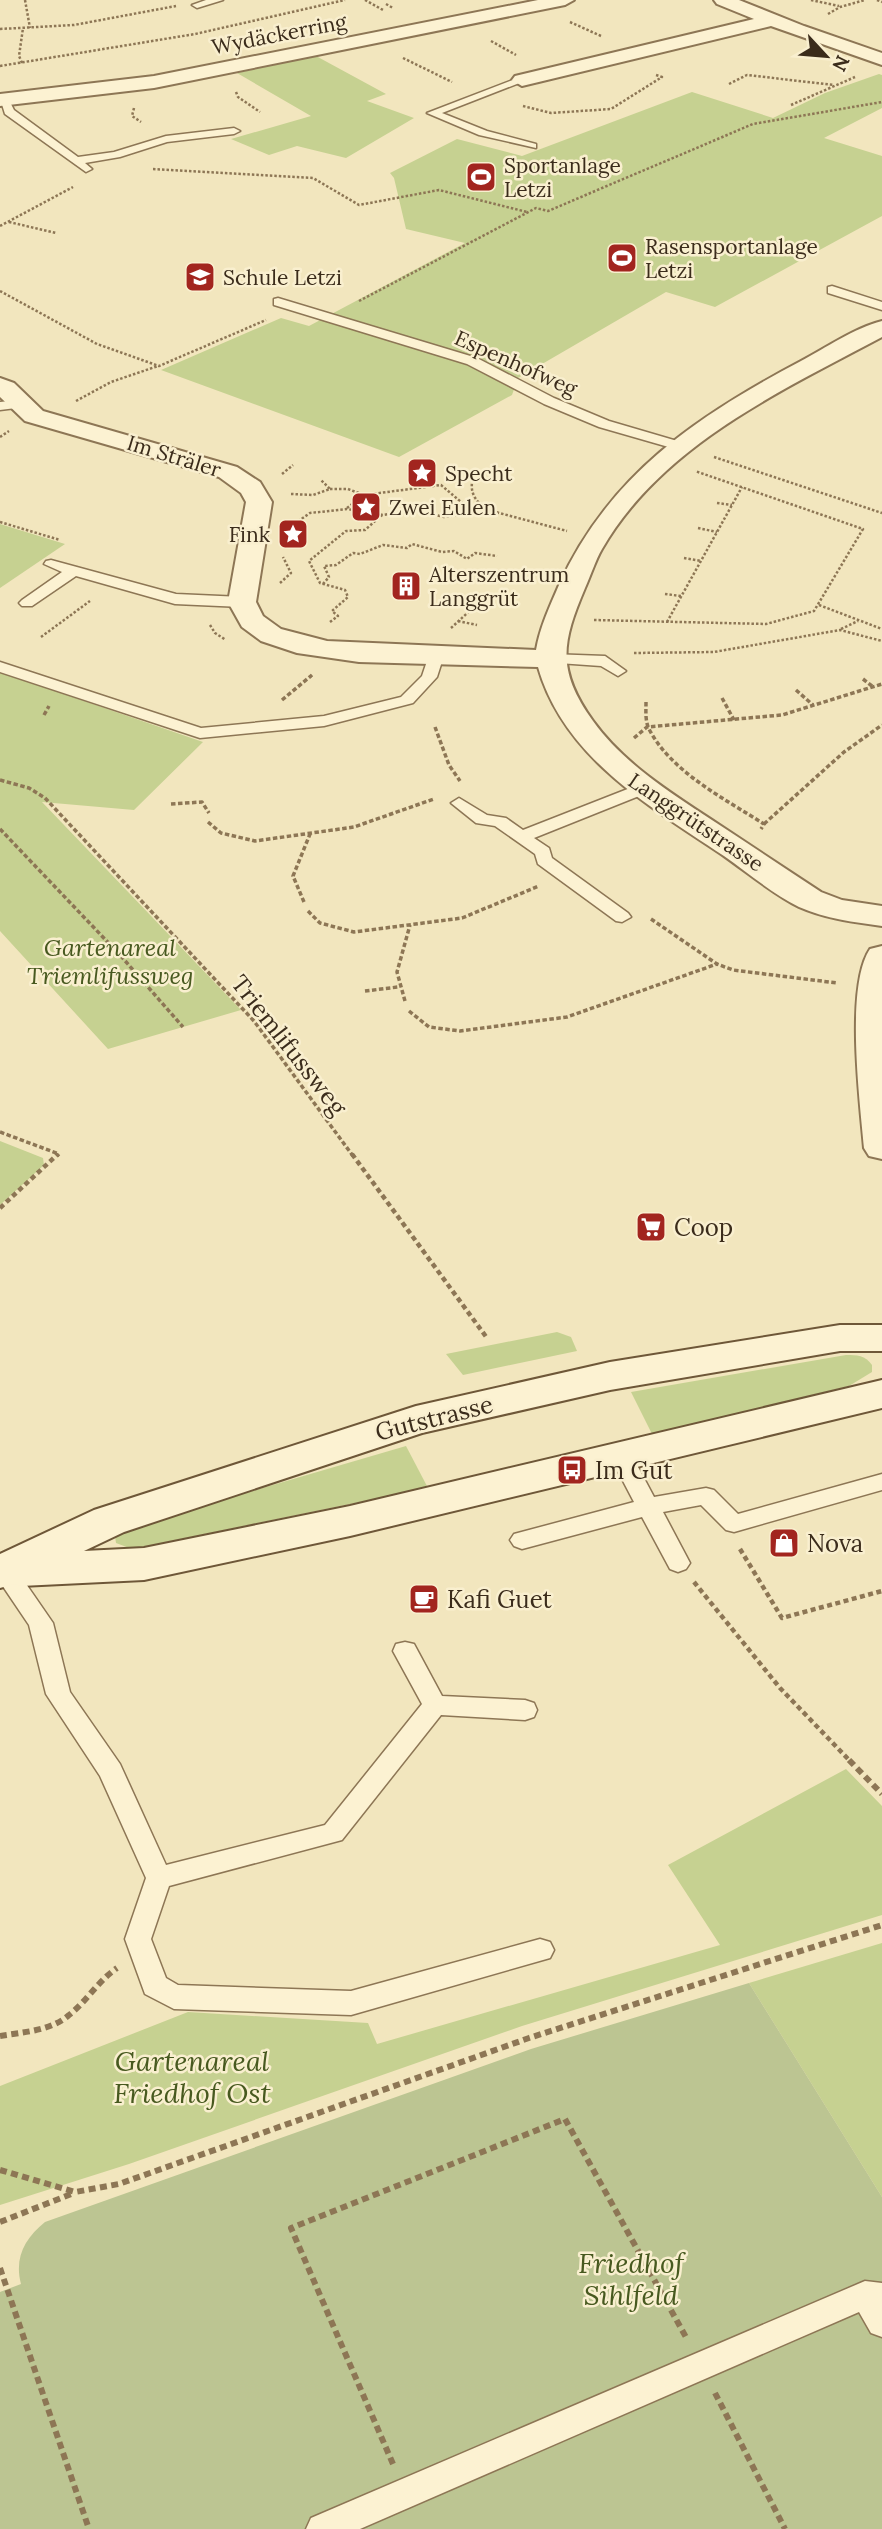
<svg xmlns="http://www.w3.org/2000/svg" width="882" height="2529" font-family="Lora,serif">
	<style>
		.green { fill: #c6d191 }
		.cemetery { fill: #bcc592 }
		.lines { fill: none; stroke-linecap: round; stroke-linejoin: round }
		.lane-casing { stroke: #8d7655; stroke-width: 3 }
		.street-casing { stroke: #8d7655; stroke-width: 4 }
		.secondary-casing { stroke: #6e5738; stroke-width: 4 }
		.path-far3 { stroke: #8d7655; stroke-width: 2.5; stroke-dasharray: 2.5 2; stroke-linecap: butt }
		.path-far2 { stroke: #8d7655; stroke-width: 3.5; stroke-dasharray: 4.5 2.5; stroke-linecap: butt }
		.path-far1 { stroke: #8d7655; stroke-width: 4.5; stroke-dasharray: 5 3.5; stroke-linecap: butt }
		.path { stroke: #8d7655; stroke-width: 6; stroke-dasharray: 7 4.5; stroke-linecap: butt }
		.lane { fill: #fcf2d2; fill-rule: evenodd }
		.street { fill: #fcf2d2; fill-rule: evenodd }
		.secondary { fill: #fcf2d2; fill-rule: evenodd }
		.labels { text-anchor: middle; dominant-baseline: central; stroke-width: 5; stroke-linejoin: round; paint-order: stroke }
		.far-street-label { font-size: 21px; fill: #3b2c1b; stroke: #f9efcf }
		.far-poi-label { font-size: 21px; fill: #3b2c1b; stroke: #f9efcf; text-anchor: start }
		.park-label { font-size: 24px; font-style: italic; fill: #47591f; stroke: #f9efcf }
		.street-label { font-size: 24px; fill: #3b2c1b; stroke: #f9efcf }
		.poi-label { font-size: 24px; fill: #3b2c1b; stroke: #f9efcf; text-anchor: start }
		.near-park-label { font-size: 28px; font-style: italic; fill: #47591f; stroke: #f9efcf }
	</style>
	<rect width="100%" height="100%" fill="#f2e6be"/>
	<!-- green -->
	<g class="green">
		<path d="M316,56L386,94L367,101L414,118L346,158L297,146L269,155L231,139L311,116L237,73Z"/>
		<path d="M879,74L882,75V108L824,138L882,156V216L715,307L666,292L518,378L512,395L399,457L161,370L281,318L309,326L465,243L406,229L394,178L390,173L457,139L522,156L692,92L773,118L825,93Z"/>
		<path d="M0,524L65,544L0,588Z"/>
		<path d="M0,672L203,742L134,810L42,802L241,1010L108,1049L0,931Z"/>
		<path d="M0,1141L43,1158L44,1165L0,1205Z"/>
		<path d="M557,1332L571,1337L577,1351L463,1375L446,1354Z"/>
		<path d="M846,1355C857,1355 865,1355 872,1365V1372L849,1386L652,1434L631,1392Z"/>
		<path d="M406,1446L428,1488L132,1549L116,1543L115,1536L123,1529Z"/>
		<path d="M846,1769L882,1806V1915L522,2026L129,2164L0,2205V2086L188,2012L368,2023L377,2044L720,1945L668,1865Z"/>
		<path d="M882,1943V2197L749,1983Z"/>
	</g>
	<!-- cemetery -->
	<path class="cemetery" d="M749,1983L882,2197V2529H0V2292L21,2284C14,2258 25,2238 45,2222L531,2049Z"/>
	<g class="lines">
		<!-- lane casing -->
		<g class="lane-casing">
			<g id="lane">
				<path d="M206,0H223L197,8L192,5Z"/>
				<path d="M518,78L527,80L442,113L487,131L536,144V148L479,135L427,113Z"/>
				<path d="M0,98H8L14,110L78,157L114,152L166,136L234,128L240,131L234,134L167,142L120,157L85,163L92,169L86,172L5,114Z"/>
				<path d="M832,286L882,302V310L828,293V287Z"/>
				<path d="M278,298L477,358L554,398L609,421L684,443L686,446L679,450L599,427L544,404L467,364L274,305V299Z"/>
				<path d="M19,400L24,401V407L0,410V402Z"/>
				<path d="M51,560L176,594L242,597L250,602L242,607L175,604L76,576L32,606H22L19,603L22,600L62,572L44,564L46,561Z"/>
				<path d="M436,650L444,655L437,677L413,703L324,726L200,738L0,672V662L201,728L324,716L401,697L422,676L430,652Z"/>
				<path d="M550,654L605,656L626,671L618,676L601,666L544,662L542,659L544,656Z"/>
				<path d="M643,783L649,784L651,788L649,792L534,838L549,848L552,858L628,913L631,917L622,922L616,921L538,864L535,854L495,826L476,823L451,803L459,798L487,815L506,818L523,830Z"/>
				<path d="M622,1450L630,1452L654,1497L706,1488L714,1490L738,1514L882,1474V1490L734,1532L726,1530L701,1505L663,1512L690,1563L686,1569L678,1572L670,1569L642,1517L522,1549L514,1546L510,1540L514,1534L634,1502L611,1458L614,1452Z"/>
				<path d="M5,1562L13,1565L53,1623L70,1692L120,1764L166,1865L325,1825L422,1704L393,1651L396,1644L405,1642L414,1644L442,1696L525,1700L534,1703L537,1710L534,1717L525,1720L441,1715L342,1840L169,1886L151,1939L166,1978L178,1985L351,1991L540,1939L550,1942L554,1950L550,1958L351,2015L174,2009L145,1994L125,1939L146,1878L100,1776L46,1694L29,1625L0,1582V1564Z"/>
				<path d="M865,2281L882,2283V2337L871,2333L859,2312L360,2529H306L311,2518Z"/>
			</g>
		</g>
		<!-- street casing -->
		<g class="street-casing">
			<g id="street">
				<path d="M538,0H574L565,5L154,88L0,106V94L154,76Z"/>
				<path d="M714,0H739L804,26L882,53V65L771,26L522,86L512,80L515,76L754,19L717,4Z"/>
				<path d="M882,321V337C781,391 662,445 602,549C595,561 591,575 585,588C562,642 556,670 593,721C624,764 671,793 715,822C750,845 785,868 821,892L842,900L882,906V926C854,922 826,919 799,907C773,894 748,873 724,856C651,807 564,758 538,667L359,662L297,653L261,641L242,627L228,602L246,502L241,493L219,477L25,421L0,397V378L14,383L43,411L237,467L260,482L272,502L256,602L263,616L281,629L327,641L536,650C540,627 550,606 559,585C609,475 697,416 801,361C826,348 854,328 882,321Z"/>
				<path d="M882,946V1159L869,1156L864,1148C860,1102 845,986 870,949Z"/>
			</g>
		</g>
		<!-- secondary casing -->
		<g class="secondary-casing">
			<path id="secondary" d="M840,1325H882V1351H840L610,1390L422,1433L124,1532L84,1551L144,1548L350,1506L882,1380V1408L350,1536L144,1580L21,1586L14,1584L0,1588V1554L94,1510L416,1406L610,1362Z"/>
		</g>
		<!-- path-far3 -->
		<g class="path-far3">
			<path d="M25,0L30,28"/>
			<path d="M365,0L383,10"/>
			<path d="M811,0L839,6"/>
			<path d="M877,0L882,2"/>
			<path d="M386,4L393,8"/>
			<path d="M828,14L840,7L865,0"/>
			<path d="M570,22L601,36"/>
			<path d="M0,29L74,25L176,6"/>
			<path d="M491,41L516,55"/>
			<path d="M403,58L452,82"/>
			<path d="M22,63L19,56L23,28"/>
			<path d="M0,66L195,34L345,0"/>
			<path d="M729,84L747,75L834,85"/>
			<path d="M236,92L238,97L260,112"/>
			<path d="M791,105L855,77"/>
			<path d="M523,106L551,113L611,109L662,77L656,75"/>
			<path d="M134,108L132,116L141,122"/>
			<path d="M153,169L313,178L359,205L439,190L527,212"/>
			<path d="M9,222L56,233"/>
			<path d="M0,226L73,187"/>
			<path d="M0,291L97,344L159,366L266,320"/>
			<path d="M359,301L536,208L548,211L753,124L882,102"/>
			<path d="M76,401L111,382L158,366"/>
			<path d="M0,437L9,431"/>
			<path d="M714,457L882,513"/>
			<path d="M282,474L293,465"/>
			<path d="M330,489H348L364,495"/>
			<path d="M291,494L313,495L330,489L321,480"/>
			<path d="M717,503L732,505"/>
			<path d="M347,508L364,495L441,485L467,507L478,512"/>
			<path d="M488,510L567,531"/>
			<path d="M0,522L60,540"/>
			<path d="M698,528L717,532"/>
			<path d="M287,529L310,513L347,509L383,515L415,510L444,517L488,510C475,501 469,493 473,477"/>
			<path d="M684,558L701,561"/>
			<path d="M280,583L291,573L283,557"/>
			<path d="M323,584L329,577L324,566L336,565L353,553L360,554L383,545L407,548L412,544L442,552L454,551L467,559L475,553L497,556"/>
			<path d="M665,594L681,596"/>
			<path d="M819,605L882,629"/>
			<path d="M594,620L766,624L814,611L863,529L695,471"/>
			<path d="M458,621L477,625"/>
			<path d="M330,622L338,616L332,611L348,597L345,590L320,583L309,561L346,531L365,530L382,515"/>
			<path d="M667,622L742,487"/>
			<path d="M210,625L215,633L226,640"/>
			<path d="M451,628L475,606L472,602"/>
			<path d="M841,629L858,621"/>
			<path d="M41,637L90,601"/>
			<path d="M634,653L714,652L840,630L882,641"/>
			<path d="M310,677L313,674"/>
		</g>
		<!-- path-far2 -->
		<g class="path-far2">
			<path d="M863,679L872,686"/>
			<path d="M796,690L813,705"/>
			<path d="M722,698L734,720"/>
			<path d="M282,700L312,675"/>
			<path d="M646,702C646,711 645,721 649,729C671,772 725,799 764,824L761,829"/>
			<path d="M44,715L49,706"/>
			<path d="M435,727L449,765L460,781"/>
			<path d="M634,738L647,727L782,715L882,684"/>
			<path d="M0,780L29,788L45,798L254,1021L353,1156"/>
			<path d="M171,804L202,802L209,813"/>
			<path d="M208,822L221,833L255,841L354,827L434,799"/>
			<path d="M764,824L844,752L882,725"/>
			<path d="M0,829L120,955L183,1027"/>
			<path d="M304,902L293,876L310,834"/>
			<path d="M308,911L320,923L354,932L462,918L539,886"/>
			<path d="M651,919L717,964L733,970L837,983"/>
			<path d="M365,991L398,987"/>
			<path d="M405,1001L397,972L410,925"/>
			<path d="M409,1011L429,1027L460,1031L567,1017L717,964"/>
			<path d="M0,1132L59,1154L57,1156"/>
		</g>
		<!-- path-far1 -->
		<g class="path-far1">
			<path d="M352,1154L487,1338"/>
			<path d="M0,1208L58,1154"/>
			<path d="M740,1549L782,1618L882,1591"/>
			<path d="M694,1582L780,1688L851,1762"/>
		</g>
		<!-- path -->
		<g class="path">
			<path d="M849,1760L882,1794"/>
			<path d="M0,2036C23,2032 51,2031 69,2015C87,2001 98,1981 117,1968"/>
			<path d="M0,2170L75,2192L119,2184L529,2038L882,1925"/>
			<path d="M0,2222L74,2193"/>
			<path d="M0,2268L89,2529"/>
			<path d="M715,2393L785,2529"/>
			<path d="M393,2464L291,2228L565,2119L687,2339"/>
		</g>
		<!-- lane -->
		<use href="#lane" class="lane"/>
		<!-- street -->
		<use href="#street" class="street"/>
		<!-- secondary -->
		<use href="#secondary" class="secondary"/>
	</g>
	<!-- icons -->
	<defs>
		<g id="stadium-square" transform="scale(1.575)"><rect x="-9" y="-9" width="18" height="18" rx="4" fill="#a2251f" stroke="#f9efcf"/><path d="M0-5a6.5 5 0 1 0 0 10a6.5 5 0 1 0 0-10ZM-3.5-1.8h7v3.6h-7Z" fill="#fff"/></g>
		<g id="school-square" transform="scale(1.575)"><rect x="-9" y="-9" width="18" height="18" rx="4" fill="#a2251f" stroke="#f9efcf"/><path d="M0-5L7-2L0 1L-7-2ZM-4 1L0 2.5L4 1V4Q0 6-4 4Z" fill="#fff"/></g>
		<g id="sight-square" transform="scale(1.575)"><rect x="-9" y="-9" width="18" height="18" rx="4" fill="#a2251f" stroke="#f9efcf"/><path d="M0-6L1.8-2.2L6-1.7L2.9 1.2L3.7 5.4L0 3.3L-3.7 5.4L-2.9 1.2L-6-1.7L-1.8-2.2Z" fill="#fff"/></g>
		<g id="building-square" transform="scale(1.575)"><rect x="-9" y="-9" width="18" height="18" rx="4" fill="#a2251f" stroke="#f9efcf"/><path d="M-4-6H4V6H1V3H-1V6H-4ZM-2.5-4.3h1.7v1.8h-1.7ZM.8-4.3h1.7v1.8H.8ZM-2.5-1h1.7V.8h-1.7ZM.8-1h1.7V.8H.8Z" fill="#fff"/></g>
		<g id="supermarket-square" transform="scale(1.575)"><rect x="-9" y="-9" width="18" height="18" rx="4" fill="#a2251f" stroke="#f9efcf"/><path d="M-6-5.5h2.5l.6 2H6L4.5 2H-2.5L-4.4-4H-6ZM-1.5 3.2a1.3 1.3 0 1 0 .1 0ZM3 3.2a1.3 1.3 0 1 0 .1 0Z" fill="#fff"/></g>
		<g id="bus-square" transform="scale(1.575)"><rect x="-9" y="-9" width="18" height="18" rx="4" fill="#a2251f" stroke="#f9efcf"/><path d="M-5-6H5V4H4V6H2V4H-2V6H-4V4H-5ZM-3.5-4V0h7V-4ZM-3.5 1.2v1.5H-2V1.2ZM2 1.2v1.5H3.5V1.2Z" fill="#fff"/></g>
		<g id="shop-square" transform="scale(1.575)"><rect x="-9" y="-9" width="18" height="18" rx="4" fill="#a2251f" stroke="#f9efcf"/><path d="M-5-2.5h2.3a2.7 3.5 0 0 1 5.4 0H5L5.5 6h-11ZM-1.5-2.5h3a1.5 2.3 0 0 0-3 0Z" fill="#fff"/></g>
		<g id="cafe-square" transform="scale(1.575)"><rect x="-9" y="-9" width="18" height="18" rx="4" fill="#a2251f" stroke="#f9efcf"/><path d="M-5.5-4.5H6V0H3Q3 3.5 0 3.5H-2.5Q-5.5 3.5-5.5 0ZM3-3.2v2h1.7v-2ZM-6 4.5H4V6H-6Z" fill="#fff"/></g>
	</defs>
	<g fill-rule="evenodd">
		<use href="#stadium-square" x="481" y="177"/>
		<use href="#stadium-square" x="622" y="258"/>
		<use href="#school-square" x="200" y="277"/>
		<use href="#sight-square" x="422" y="473"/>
		<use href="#sight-square" x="366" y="507"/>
		<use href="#sight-square" x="293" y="534"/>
		<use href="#building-square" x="406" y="586"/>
		<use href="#supermarket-square" x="651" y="1227"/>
		<use href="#bus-square" x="572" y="1470"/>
		<use href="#shop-square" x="784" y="1543"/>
		<use href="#cafe-square" x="424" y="1599"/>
	</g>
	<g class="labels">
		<!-- far-street labels -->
		<g class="far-street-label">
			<text transform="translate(279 34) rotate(-11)">Wydäckerring</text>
			<text transform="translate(516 363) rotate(24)">Espenhofweg</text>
			<text transform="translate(174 456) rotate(17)">Im Sträler</text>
			<text transform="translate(696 822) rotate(34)">Langgrütstrasse</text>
		</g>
		<!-- far-poi labels -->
		<g class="far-poi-label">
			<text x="504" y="165">Sportanlage<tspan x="504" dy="24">Letzi</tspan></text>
			<text x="645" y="246">Rasensportanlage<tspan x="645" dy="24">Letzi</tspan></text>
			<text x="223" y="277">Schule Letzi</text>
			<text x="445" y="473">Specht</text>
			<text x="389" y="507">Zwei Eulen</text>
			<text x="270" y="534" text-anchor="end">Fink</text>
			<text x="429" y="574">Alterszentrum<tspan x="429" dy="24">Langgrüt</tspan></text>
		</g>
		<!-- park labels -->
		<g class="park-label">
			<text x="110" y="947">Gartenareal<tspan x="110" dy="28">Triemlifussweg</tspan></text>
		</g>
		<!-- street labels -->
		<g class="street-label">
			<text transform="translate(289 1045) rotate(52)">Triemlifussweg</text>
			<text transform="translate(434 1418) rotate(-14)">Gutstrasse</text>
		</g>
		<!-- poi labels -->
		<g class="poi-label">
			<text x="674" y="1227">Coop</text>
			<text x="595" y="1470">Im Gut</text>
			<text x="807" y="1543">Nova</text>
			<text x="447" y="1599">Kafi Guet</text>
		</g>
		<!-- near-park labels -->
		<g class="near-park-label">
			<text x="192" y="2061">Gartenareal<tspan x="192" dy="32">Friedhof Ost</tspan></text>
			<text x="631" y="2263">Friedhof<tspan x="631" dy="32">Sihlfeld</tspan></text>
		</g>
	</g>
	<!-- north arrow -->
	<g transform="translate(826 56) rotate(116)" stroke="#f9efcf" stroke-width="5" paint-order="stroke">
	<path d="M0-5L12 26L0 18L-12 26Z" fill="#3b2c1b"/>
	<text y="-10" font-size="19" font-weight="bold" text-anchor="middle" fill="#3b2c1b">N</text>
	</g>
</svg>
